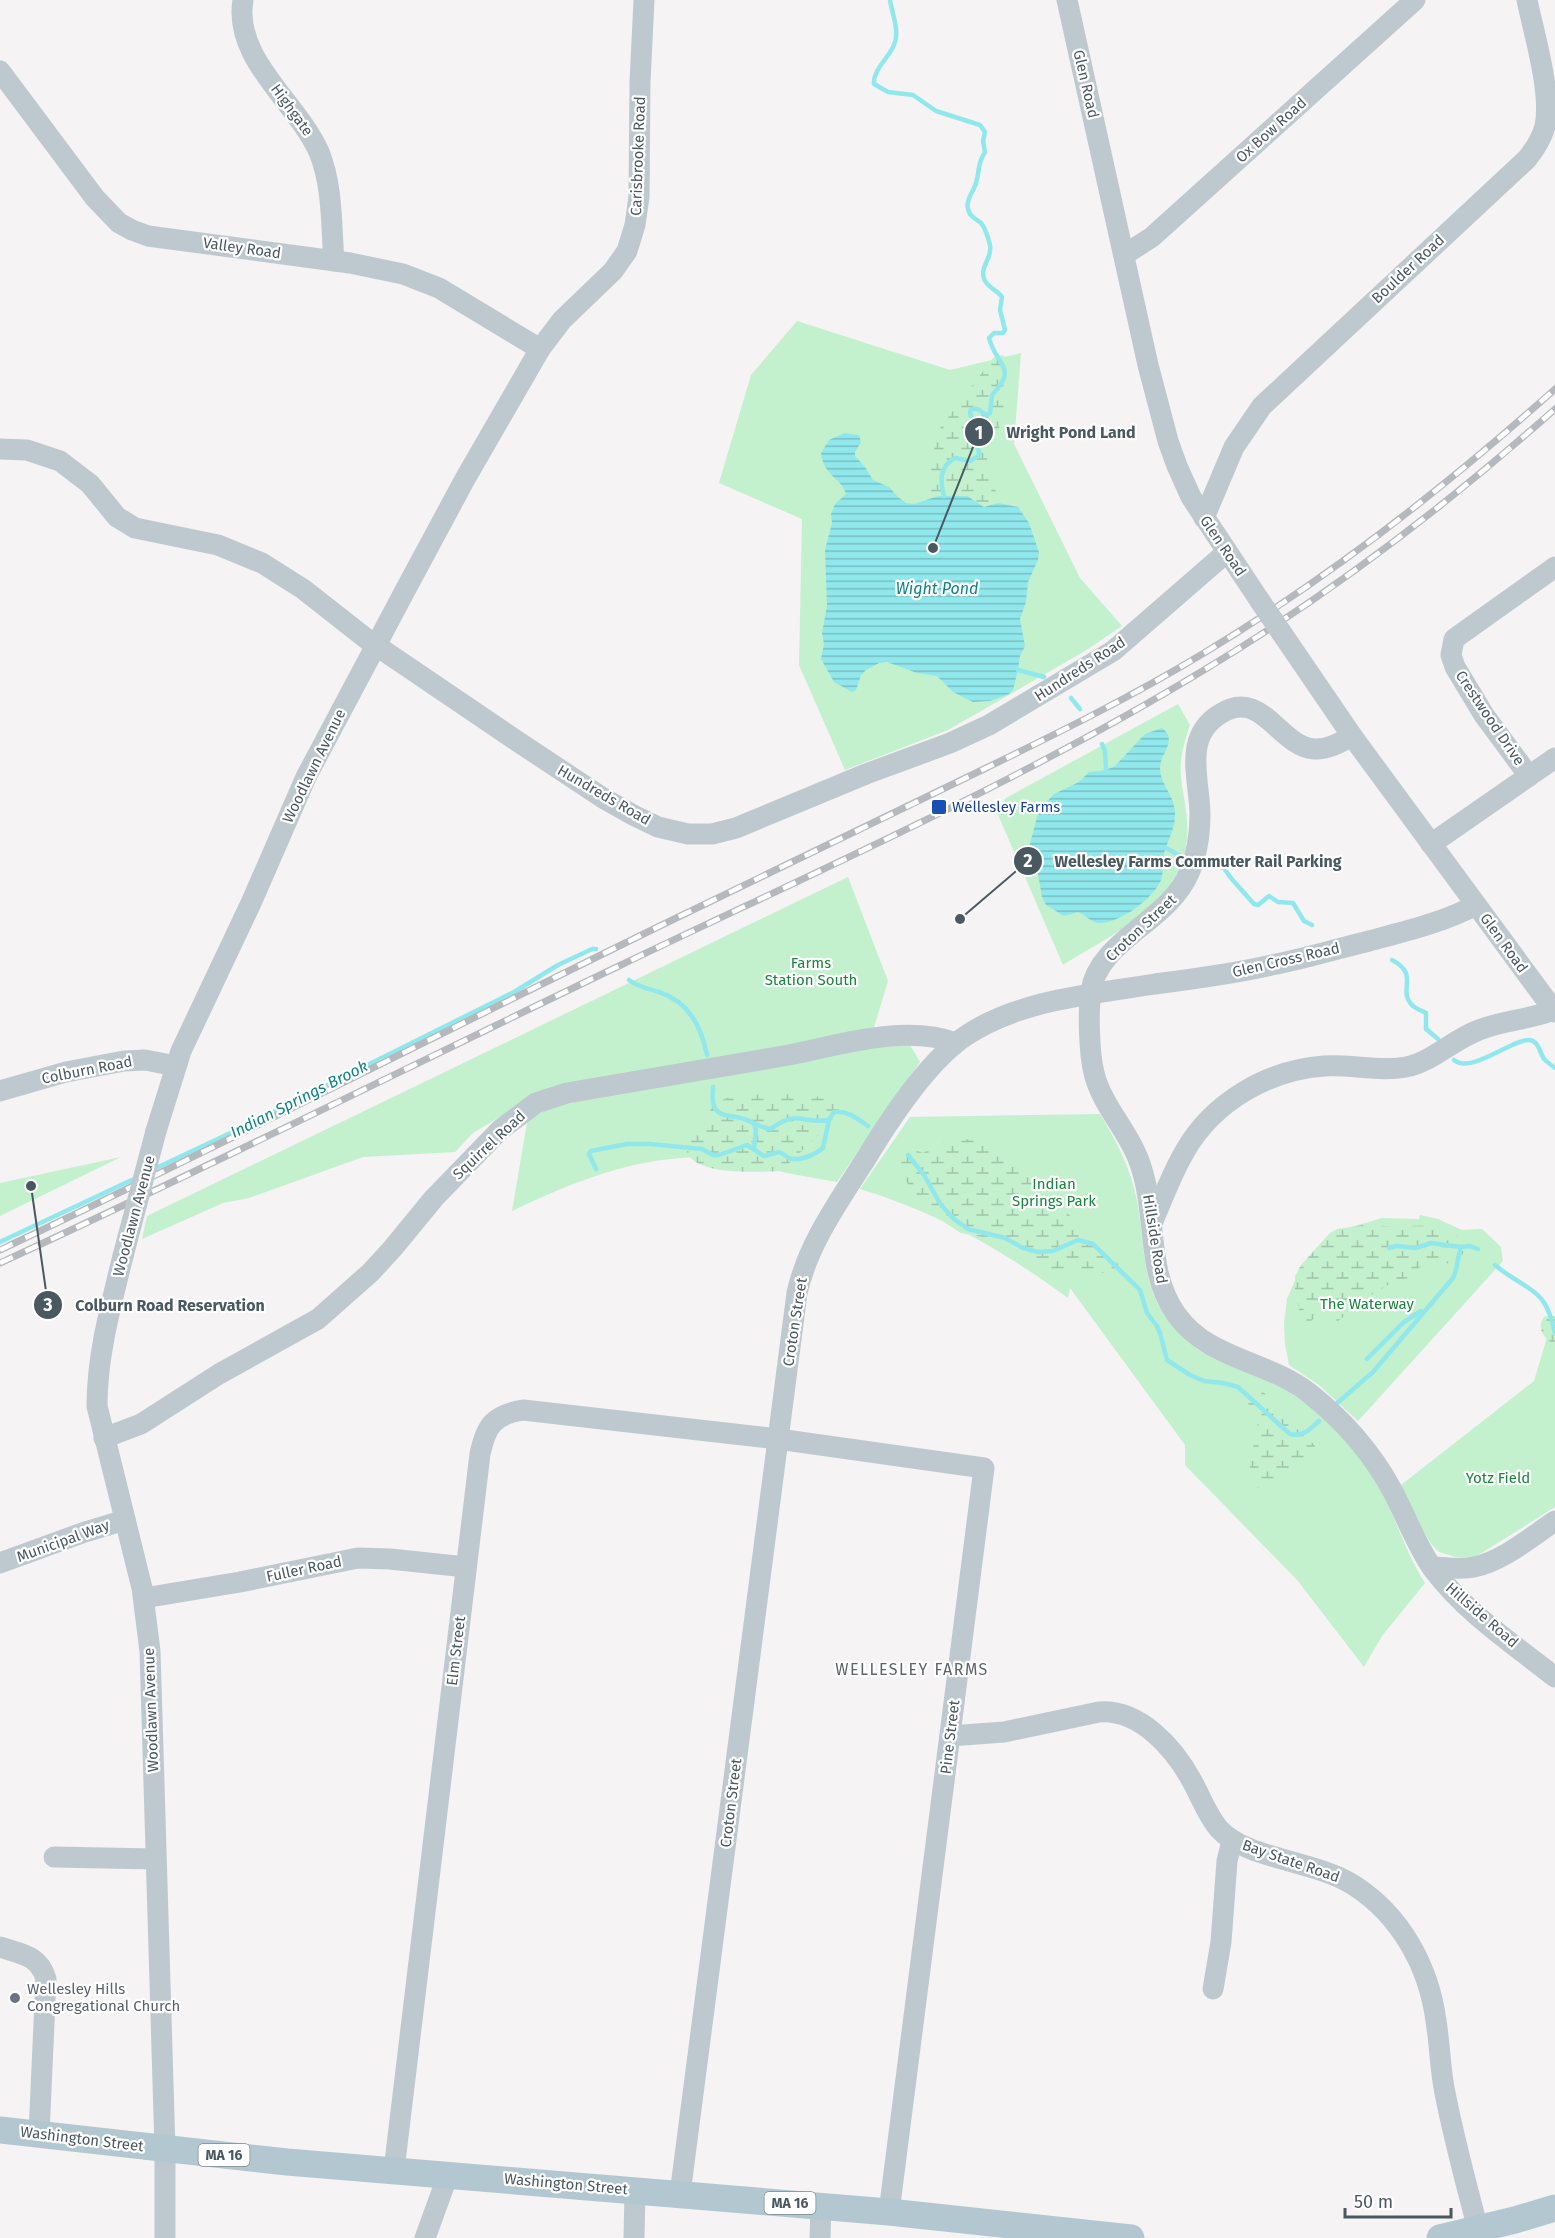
<svg xmlns="http://www.w3.org/2000/svg" width="1555" height="2238" font-family="'Fira Sans',sans-serif">
	<style>
		.green { fill: #c3f0cd }
		.wetland { fill: url(#wetland-marsh) }
		.water { fill: url(#water-rules) }
		.lines { fill: none; stroke-linecap: round; stroke-linejoin: round }
		.stream { stroke: #91e8ec; stroke-width: 4.5 }
		.minor { stroke: #bec9cf; stroke-width: 21 }
		.major { stroke: #b3c7d0; stroke-width: 27 }
		.rail-casing { stroke: #b5b9bd; stroke-width: 7 }
		.rail { stroke: #fff; stroke-width: 4.5; stroke-dasharray: 14; stroke-linecap: butt }
		.minor-bridge { stroke: #bec9cf; stroke-width: 21 }
		.transit-dot { fill: #1a4fb4; stroke: #fff; stroke-width: 2 }
		.worship-dot { fill: #6b7280; stroke: #fff; stroke-width: 2 }
		.labels { text-anchor: middle; dominant-baseline: central; stroke-width: 4.5; stroke-linejoin: round; paint-order: stroke }
		.shield { fill: #fff; stroke: #808b90; stroke-width: 1.5 }
		.shield-label { font-size: 14px; font-weight: bold; fill: #4a5960 }
		.street-label { font-size: 15px; fill: #4a5960; stroke: #fff }
		.transit-label { font-size: 15px; fill: #164399; stroke: #fff; text-anchor: start }
		.park-label { font-size: 15px; fill: #19843d; stroke: #fff }
		.worship-label { font-size: 15px; fill: #5b616d; stroke: #fff; text-anchor: start }
		.water-label { font-size: 16px; font-style: italic; fill: #0f8288; stroke: #fff }
		.neighbourhood-label { font-size: 16px; letter-spacing: 1.5px; fill: #5f6468; stroke: #fff }
		.leader { fill: none; stroke: #4a5960; stroke-width: 2 }
		.callout-dot { fill: #4a5960; stroke: #fff; stroke-width: 2 }
		.mark-label { font-size: 18px; text-anchor: middle; font-weight: bold; fill: #fff }
		.callout-label { font-size: 16px; text-anchor: middle; font-weight: bold; fill: #4a5960; stroke: #fff; stroke-width: 4.5; stroke-linejoin: round; paint-order: stroke }
	</style>
	<defs>
		<pattern id="wetland-marsh" width="20" height="14" patternUnits="userSpaceOnUse" patternTransform="scale(1.5)"><rect width="20" height="14" fill="#c3f0cd"/><path d="M1 5h8M5 5V1M11 12h8M15 12V8" fill="none" stroke="#a0c5aa"/></pattern>
		<pattern id="water-rules" width="6" height="5" patternUnits="userSpaceOnUse" patternTransform="scale(1.5)"><rect width="6" height="5" fill="#91e8ec"/><path d="M0 2.5h6" fill="none" stroke="#78bfc3"/></pattern>
	</defs>
	<rect width="100%" height="100%" fill="#f5f3f3"/>
	<!-- green -->
	<g class="green">
		<path d="M797,321L950,370L1021,353L1014,444L1080,578L1122,626L1085,651L948,730L845,770L799,665L802,519L719,483L751,375Z"/>
		<path d="M1178,704L1190,725C1186,737 1182,749 1181,761C1179,781 1186,801 1187,821C1193,899 1119,930 1063,965L996,810L1006,798Z"/>
		<path d="M848,877L888,981L872,1034L531,1098L473,1133L455,1152L363,1157L249,1198L223,1203L142,1239L147,1216Z"/>
		<path d="M910,1045L920,1062L837,1182C816,1178 795,1175 774,1170C756,1166 738,1159 720,1158C647,1152 576,1180 512,1211L528,1117L563,1104L873,1048Z"/>
		<path d="M1100,1114C1117,1142 1131,1169 1137,1201C1145,1242 1141,1284 1167,1319C1201,1364 1228,1361 1274,1384C1289,1391 1303,1401 1316,1411C1346,1436 1371,1469 1388,1505C1400,1531 1409,1558 1425,1583L1382,1636L1364,1667L1298,1581L1185,1465V1445L1070,1288L1068,1298C1004,1251 937,1212 860,1189L910,1117Z"/>
		<path d="M121,1157L0,1216V1183Z"/>
		<path d="M1420,1215L1438,1219L1462,1230L1482,1229L1501,1247L1503,1261L1358,1421L1319,1385L1289,1365L1285,1344L1284,1323L1287,1299L1296,1278L1355,1226L1382,1218L1419,1219Z"/>
		<path d="M1548,1334L1555,1338V1507L1480,1554L1473,1557H1456L1439,1552L1432,1545L1422,1529L1401,1485L1534,1381Z"/>
	</g>
	<!-- wetland -->
	<g class="wetland">
		<path d="M1003,355C1008,365 1006,371 1006,382C1005,390 1007,399 1005,406C998,451 965,463 1008,504L998,503L984,507C969,495 949,493 931,497L928,471L940,428L994,357Z"/>
		<path d="M770,1093L836,1098L841,1102L844,1110L781,1171C759,1172 707,1175 691,1158C687,1154 685,1146 683,1140L705,1120L712,1107L726,1098Z"/>
		<path d="M951,1138L979,1140L1003,1153L1023,1168L1040,1198L1062,1208L1112,1255L1118,1264V1268L1105,1273L1081,1270L1045,1269L1013,1245L997,1240L961,1233L941,1220L912,1190L902,1175L897,1160L907,1149H912L923,1153Z"/>
		<path d="M1370,1224C1379,1225 1389,1227 1398,1227C1425,1226 1444,1220 1464,1244L1463,1254L1459,1258L1446,1264H1429L1420,1267L1406,1279L1388,1285L1371,1295L1333,1325L1322,1312L1302,1328L1299,1327V1309L1295,1293V1276L1301,1265L1330,1233L1337,1229Z"/>
		<path d="M1545,1316H1555V1345C1544,1339 1535,1327 1545,1316Z"/>
		<path d="M1251,1389H1261L1272,1402L1273,1410L1304,1433L1315,1446C1310,1463 1279,1486 1262,1492C1254,1485 1248,1469 1250,1457C1251,1448 1258,1439 1258,1430C1258,1417 1251,1410 1246,1399Z"/>
	</g>
	<!-- water -->
	<g class="water">
		<path d="M844,433L859,435L861,442L855,452V456L865,467L873,480L889,487L898,497L906,503L914,504L938,496H967L984,507L998,503L1018,507L1029,523L1039,552L1038,560L1028,582L1026,602L1020,619L1025,646L1020,656L1018,670L1013,690L1009,694L990,701L973,702L953,692L937,676L917,673L887,662L879,663L866,670L861,675L856,690L852,692L834,682L821,659L824,644L822,633L827,606L825,550L832,523L831,514L835,504L846,494C841,477 824,477 821,453L829,440Z"/>
		<path d="M1162,728C1179,741 1159,754 1160,769C1161,785 1175,797 1175,813C1176,826 1168,840 1164,853C1162,862 1164,871 1161,880C1154,898 1118,925 1098,923C1091,922 1085,915 1078,912L1064,916L1046,905L1042,897L1038,874L1029,858L1028,851L1039,810L1054,794L1079,782L1089,772L1106,770L1115,766L1145,734Z"/>
	</g>
	<g class="lines">
		<!-- stream -->
		<g class="stream">
			<path d="M890,0C892,13 899,29 895,42C891,57 873,68 874,84L888,92L913,95L936,111L980,125L985,132L983,141L985,152C977,164 980,170 976,183C973,193 963,203 970,214C973,218 977,220 981,223C986,229 988,237 990,245C993,259 978,267 985,281C989,288 997,290 1002,297L1000,310L1005,330L1003,333H994L989,338C996,366 1019,367 992,395L990,413L986,415L978,409H971L970,413L979,434L976,443L980,455L970,461L955,458C939,467 940,481 944,496"/>
			<path d="M1018,670L1044,677"/>
			<path d="M1071,698L1080,709"/>
			<path d="M1102,744L1105,751L1106,770"/>
			<path d="M1166,848L1184,858"/>
			<path d="M1209,864L1224,868L1230,877L1254,904L1258,905L1269,896L1278,902L1293,903L1304,921L1312,925"/>
			<path d="M1392,960C1421,975 1396,990 1413,1006C1417,1009 1422,1011 1426,1013V1029L1438,1039"/>
			<path d="M629,980C638,987 649,989 659,992C689,1002 701,1026 707,1055"/>
			<path d="M1454,1060C1471,1075 1513,1038 1530,1040C1539,1042 1540,1053 1544,1059C1547,1062 1551,1065 1555,1068"/>
			<path d="M713,1087C713,1092 712,1096 713,1101C714,1118 732,1115 744,1119C754,1122 760,1128 771,1129C799,1108 802,1125 829,1120L834,1112C847,1110 858,1119 868,1126"/>
			<path d="M754,1149L756,1130L754,1124"/>
			<path d="M908,1155L924,1175L941,1205L954,1219L968,1229L1005,1238L1023,1248L1038,1252L1053,1251L1078,1240L1093,1244L1140,1290L1147,1313L1157,1326L1160,1333L1167,1360L1190,1375L1204,1381L1223,1383L1238,1387L1290,1434C1304,1437 1310,1429 1319,1421"/>
			<path d="M596,1169L589,1154L591,1151L627,1144H650L702,1149L713,1155H719L747,1145L764,1156L779,1152C784,1154 788,1159 793,1159C803,1160 816,1154 823,1148L829,1120"/>
			<path d="M152,1170L241,1128L514,992L558,965L592,949H596"/>
			<path d="M0,1242L136,1178"/>
			<path d="M1389,1248L1396,1246L1416,1248L1431,1243L1461,1247"/>
			<path d="M1495,1265C1527,1292 1545,1285 1555,1333"/>
			<path d="M1367,1359L1404,1322L1421,1311"/>
			<path d="M1335,1405L1373,1372L1453,1278C1458,1270 1457,1257 1461,1247L1470,1246L1478,1249"/>
		</g>
		<!-- minor -->
		<g class="minor">
			<path d="M243,0C233,59 297,102 319,152C333,186 331,225 334,261"/>
			<path d="M1067,0L1148,365L1168,441L1177,466L1191,497L1260,601"/>
			<path d="M0,71L95,198L119,223L132,230L148,236L350,263L403,274L439,288L540,349"/>
			<path d="M1124,255L1152,237L1415,0"/>
			<path d="M0,449L27,450L60,461L90,484L117,517L135,528L218,545L262,563L303,589L368,640L517,741L603,798L635,816L658,827L688,834H712L736,828L866,774L950,743L989,725L1113,651L1227,552"/>
			<path d="M1204,518L1234,447L1262,406L1527,159C1535,149 1542,138 1545,126C1552,93 1534,34 1527,0"/>
			<path d="M1281,632L1352,736L1555,1012"/>
			<path d="M1352,736C1341,742 1328,750 1314,749C1278,746 1262,687 1220,714C1183,737 1199,777 1200,813C1200,833 1197,855 1189,873C1169,921 1098,941 1091,991C1088,1011 1089,1053 1094,1073C1102,1107 1132,1134 1142,1170C1157,1217 1146,1272 1176,1314C1208,1360 1267,1360 1309,1393C1342,1419 1372,1453 1392,1490C1406,1516 1416,1545 1433,1569C1465,1612 1513,1644 1555,1677"/>
			<path d="M1529,776L1484,715L1455,667L1451,655L1454,639L1555,567"/>
			<path d="M1431,844L1555,758"/>
			<path d="M0,1091L66,1072L124,1061L145,1060L176,1066"/>
			<path d="M156,1131L181,1051L251,903L306,777L408,585L465,479L540,349L562,320L613,271L627,251L635,225L639,197L640,82L644,0"/>
			<path d="M1153,1221C1163,1198 1172,1173 1185,1151C1213,1102 1268,1070 1324,1066C1351,1064 1380,1072 1406,1067C1432,1062 1454,1039 1479,1030C1503,1020 1529,1020 1554,1010"/>
			<path d="M123,1256C111,1306 97,1354 97,1406L142,1588L150,1651L165,2149V2238"/>
			<path d="M104,1438L141,1424L219,1374L318,1319L370,1273L393,1248L434,1198L500,1130L536,1103L567,1093C641,1080 715,1068 789,1055C840,1045 905,1024 956,1043"/>
			<path d="M0,1563L85,1532L125,1520"/>
			<path d="M1432,1567C1445,1567 1460,1570 1474,1567C1503,1561 1531,1537 1555,1521"/>
			<path d="M144,1598L240,1582L358,1558L390,1559L466,1567"/>
			<path d="M950,1736L1004,1732L1099,1712C1140,1709 1174,1748 1192,1781C1201,1797 1207,1815 1219,1829C1247,1860 1316,1860 1355,1886C1401,1916 1429,1967 1436,2021C1440,2045 1440,2069 1445,2093C1454,2139 1466,2184 1478,2229"/>
			<path d="M54,1857L155,1859"/>
			<path d="M0,1947C21,1954 39,1955 46,1979L39,2134"/>
			<path d="M1213,1989L1221,1942L1227,1861L1232,1841"/>
			<path d="M394,2170L480,1454C486,1426 493,1415 523,1410L778,1439L984,1468L889,2212"/>
			<path d="M680,2194L797,1293C808,1243 840,1200 867,1157C890,1119 928,1062 964,1037C1017,1000 1093,994 1155,984C1194,979 1233,974 1272,965C1304,959 1336,949 1369,941C1406,931 1442,923 1476,905"/>
			<path d="M425,2238L448,2175"/>
			<path d="M634,2238L635,2190"/>
			<path d="M820,2238L821,2206"/>
		</g>
		<!-- major -->
		<g class="major">
			<path d="M0,2130L287,2162L889,2212L1131,2238"/>
			<path d="M1440,2238L1515,2220L1555,2208"/>
		</g>
		<!-- rail casing -->
		<g class="rail-casing">
			<g id="rail">
				<path d="M0,1250C224,1144 445,1031 668,922C773,871 878,821 982,770C1058,733 1133,696 1204,653C1330,577 1446,487 1555,389"/>
				<path d="M0,1263C209,1167 414,1064 621,965C817,871 1018,783 1204,670C1329,595 1446,506 1555,409"/>
			</g>
		</g>
		<!-- rail -->
		<use href="#rail" class="rail"/>
		<!-- minor-bridge -->
		<g class="minor-bridge">
			<path d="M1260,601L1281,632"/>
			<path d="M123,1256L156,1131"/>
		</g>
	</g>
	<!-- markers -->
	<rect class="transit-dot" x="931" y="799" width="16" height="16" rx="3"/>
	<circle class="worship-dot" cx="15" cy="1998" r="6"/>
	<g class="labels">
		<!-- shield labels -->
		<g class="shield">
			<rect x="198.5" y="2144" width="51" height="22" rx="4.5"/>
			<rect x="764.5" y="2192" width="51" height="22" rx="4.5"/>
		</g>
		<g class="shield-label">
			<text x="224" y="2155">MA 16</text>
			<text x="790" y="2203">MA 16</text>
		</g>
		<!-- street labels -->
		<g class="street-label">
			<text transform="translate(1086 84) rotate(77)">Glen Road</text>
			<text transform="translate(292 110) rotate(54)">Highgate</text>
			<text transform="translate(1271 130) rotate(-42)">Ox Bow Road</text>
			<text transform="translate(638 156) rotate(-88)">Carisbrooke Road</text>
			<text transform="translate(242 248) rotate(8)">Valley Road</text>
			<text transform="translate(1408 269) rotate(-43)">Boulder Road</text>
			<text transform="translate(1223 546) rotate(56)">Glen Road</text>
			<text transform="translate(1080 669) rotate(-33)">Hundreds Road</text>
			<text transform="translate(1490 718) rotate(56)">Crestwood Drive</text>
			<text transform="translate(314 766) rotate(-64)">Woodlawn Avenue</text>
			<text transform="translate(604 795) rotate(30)">Hundreds Road</text>
			<text transform="translate(1141 928) rotate(-43)">Croton Street</text>
			<text transform="translate(1504 943) rotate(54)">Glen Road</text>
			<text transform="translate(1286 960) rotate(-13)">Glen Cross Road</text>
			<text transform="translate(87 1070) rotate(-11)">Colburn Road</text>
			<text transform="translate(489 1145) rotate(-43)">Squirrel Road</text>
			<text transform="translate(134 1216) rotate(-75)">Woodlawn Avenue</text>
			<text transform="translate(1155 1239) rotate(81)">Hillside Road</text>
			<text transform="translate(795 1322) rotate(-81)">Croton Street</text>
			<text transform="translate(63 1541) rotate(-20)">Municipal Way</text>
			<text transform="translate(304 1569) rotate(-12)">Fuller Road</text>
			<text transform="translate(1482 1615) rotate(41)">Hillside Road</text>
			<text transform="translate(456 1651) rotate(-83)">Elm Street</text>
			<text transform="translate(151 1710) rotate(-92)">Woodlawn Avenue</text>
			<text transform="translate(950 1737) rotate(-83)">Pine Street</text>
			<text transform="translate(731 1803) rotate(-83)">Croton Street</text>
			<text transform="translate(1291 1861) rotate(19)">Bay State Road</text>
			<text transform="translate(82 2139) rotate(7)">Washington Street</text>
			<text transform="translate(566 2184) rotate(5)">Washington Street</text>
		</g>
		<!-- transit labels -->
		<g class="transit-label">
			<text x="952" y="807">Wellesley Farms</text>
		</g>
		<!-- park labels -->
		<g class="park-label">
			<text x="811" y="963">Farms<tspan x="811" dy="17">Station South</tspan></text>
			<text x="1054" y="1184">Indian<tspan x="1054" dy="17">Springs Park</tspan></text>
			<text x="1367" y="1304">The Waterway</text>
			<text x="1498" y="1478">Yotz Field</text>
		</g>
		<!-- worship labels -->
		<g class="worship-label">
			<text x="27" y="1989">Wellesley Hills<tspan x="27" dy="17">Congregational Church</tspan></text>
		</g>
		<!-- water labels -->
		<g class="water-label">
			<text x="937" y="588">Wight Pond</text>
			<text transform="translate(299 1099) rotate(-27)">Indian Springs Brook</text>
		</g>
		<!-- neighbourhood labels -->
		<g class="neighbourhood-label">
			<text x="912" y="1669">WELLESLEY FARMS</text>
		</g>
	</g>
	<!-- callouts -->
	<path class="leader" d="M933 548L979 432M960 919L1028 861M31 1186L48 1305"/>
	<g class="callout-dot">
		<circle cx="933" cy="548" r="6"/>
		<circle cx="960" cy="919" r="6"/>
		<circle cx="31" cy="1186" r="6"/>
		<circle cx="979" cy="432" r="15"/>
		<circle cx="1028" cy="861" r="15"/>
		<circle cx="48" cy="1305" r="15"/>
	</g>
	<g class="mark-label">
		<text x="979" y="439">1</text>
		<text x="1028" y="867">2</text>
		<text x="48" y="1311">3</text>
	</g>
	<g class="callout-label">
		<text x="1071" y="438">Wright Pond Land</text>
		<text x="1198" y="867">Wellesley Farms Commuter Rail Parking</text>
		<text x="170" y="1311">Colburn Road Reservation</text>
	</g>
	<!-- scale -->
	<path d="M1345 2208v9h106v-9" fill="none" stroke="#4a5960" stroke-width="3"/>
	<text x="1354" y="2208" font-size="18" fill="#4a5960" stroke="#ffffff" stroke-width="4.5" paint-order="stroke">50 m</text>
</svg>
